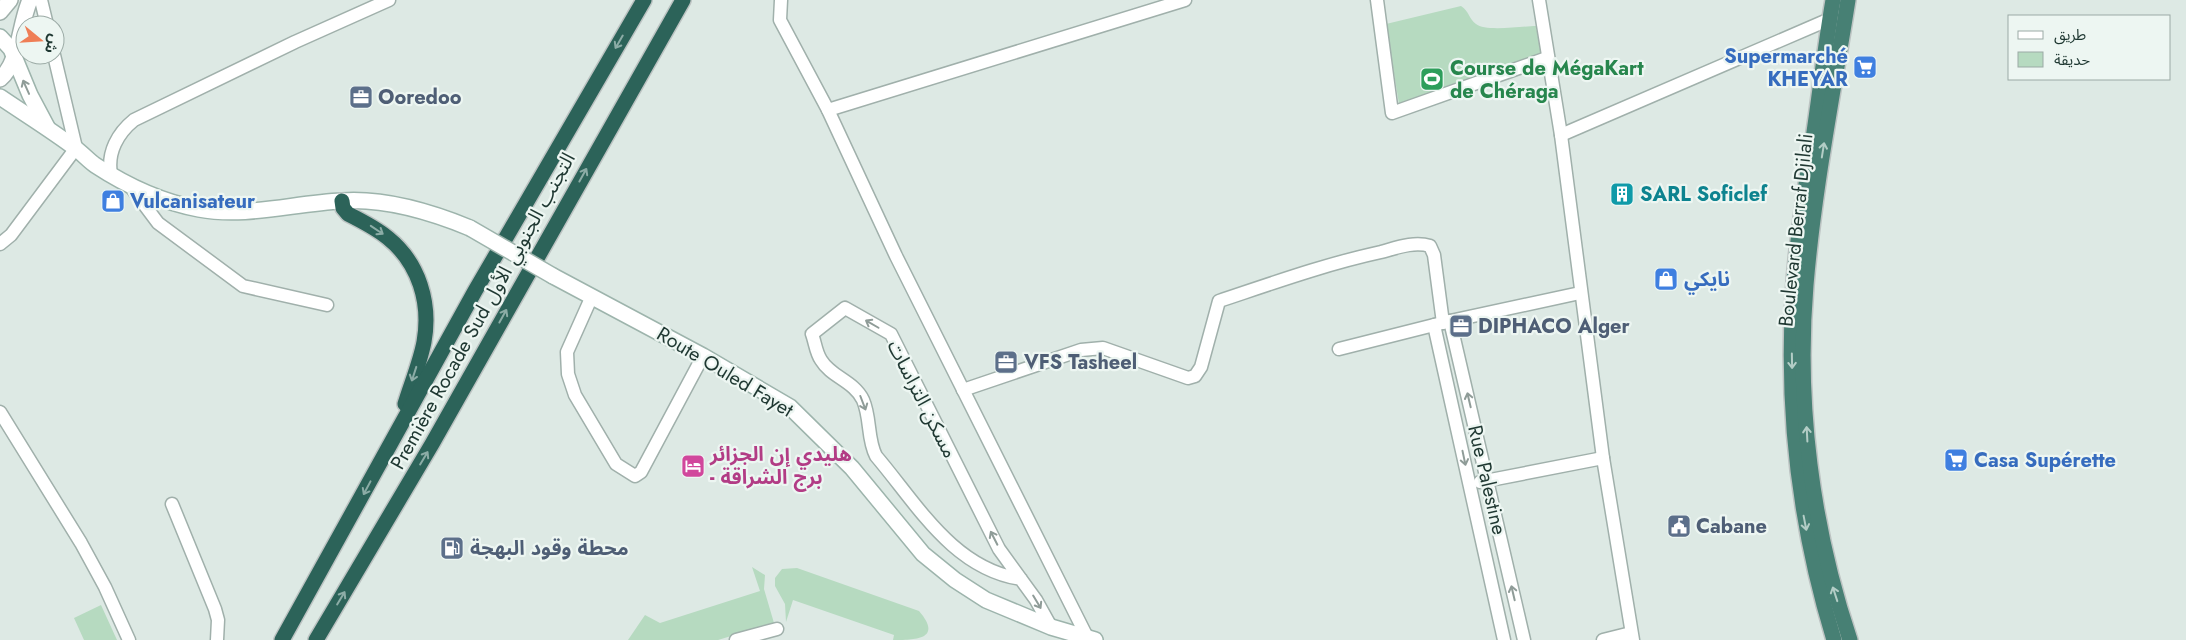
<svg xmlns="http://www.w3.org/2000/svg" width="2186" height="640" font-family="Jost,'Noto Sans Arabic',sans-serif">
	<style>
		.green { fill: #b6dac0 }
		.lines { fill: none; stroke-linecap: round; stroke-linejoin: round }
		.minor-casing { stroke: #a0b0ab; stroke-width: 15 }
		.tertiary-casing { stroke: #a0b0ab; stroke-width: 18 }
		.secondary-casing { stroke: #9db4ac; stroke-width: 18 }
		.trunk-casing { stroke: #bcc3c2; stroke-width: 18 }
		.motorway-casing { stroke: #bcc3c2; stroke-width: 18 }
		.minor { stroke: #fff; stroke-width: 12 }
		.tertiary { stroke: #fff; stroke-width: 15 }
		.secondary { stroke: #fff; stroke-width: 15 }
		.trunk { stroke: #478074; stroke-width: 15 }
		.motorway { stroke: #2c6359; stroke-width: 15 }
		.secondary-bridge-casing { stroke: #9db4ac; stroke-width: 18; stroke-linecap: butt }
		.secondary-bridge { stroke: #fff; stroke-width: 15 }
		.oneway { stroke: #8caca6 }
		.oneway2 { stroke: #8f9c98 }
		.oneway3 { stroke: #b3cdc6 }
		.labels { text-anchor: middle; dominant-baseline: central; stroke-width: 4.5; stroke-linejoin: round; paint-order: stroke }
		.shop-label { font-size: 20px; font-weight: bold; fill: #366cbe; stroke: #edf6f2; text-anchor: start }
		.leisure-label { font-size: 20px; font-weight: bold; fill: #27864d; stroke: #edf6f2; text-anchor: start }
		.service-label { font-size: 20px; font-weight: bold; fill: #4e5e75; stroke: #edf6f2; text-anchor: start }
		.culture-label { font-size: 20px; font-weight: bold; fill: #0d838f; stroke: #edf6f2; text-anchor: start }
		.street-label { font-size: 20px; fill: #1f3832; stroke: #edf6f2 }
		.hotel-label { font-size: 20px; font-weight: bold; fill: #b23c85; stroke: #edf6f2; text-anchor: start }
	</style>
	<rect width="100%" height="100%" fill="#dde9e4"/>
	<!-- green -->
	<g class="green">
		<path d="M1461,6C1469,11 1469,19 1476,24C1485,32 1523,26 1536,26L1541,55L1399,104L1386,24Z"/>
		<path d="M752,567L765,575L764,589L774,623L718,640H628L645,615L660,623L760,591Z"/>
		<path d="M797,568L919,611C944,640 914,640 893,640L894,635L793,600L786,622L785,604L775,586V578L782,569Z"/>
		<path d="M101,605L117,640H84L74,618Z"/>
	</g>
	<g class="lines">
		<!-- minor casing -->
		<g class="minor-casing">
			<g id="minor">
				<path d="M41,0L47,25"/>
				<path d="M781,0L780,20L828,110L896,256L1087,637"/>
				<path d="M1377,0L1392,113L1547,58"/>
				<path d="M1539,0L1561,135L1603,458L1633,640"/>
				<path d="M828,110L1185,0"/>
				<path d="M1561,135L1830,19"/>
				<path d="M111,174C107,152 118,133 134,120L295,42L389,0"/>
				<path d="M131,187L158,223L243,286L327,305"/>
				<path d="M0,244L11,235L76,148L54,55"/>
				<path d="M592,296L567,352L568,374L575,395L616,464L635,476L641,472L703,356"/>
				<path d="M1450,321L1524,640"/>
				<path d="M1434,325L1504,640"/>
				<path d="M1339,349L1450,321L1580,293"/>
				<path d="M963,390L1081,350L1103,348L1188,378L1195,376L1201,367L1219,301C1273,283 1326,264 1381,252C1396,248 1414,241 1430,246L1434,255L1443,323"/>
				<path d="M0,412L81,543L105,587L129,640"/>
				<path d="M1480,482L1603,458"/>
				<path d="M172,504L215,609L218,620L217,640"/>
				<path d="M1021,579C953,569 917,504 876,456C867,439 871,418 863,400C854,381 831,377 821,360C816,353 815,342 812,334L845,308L891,334L999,549L1036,600L1051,627"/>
				<path d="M736,640L777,629"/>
				<path d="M1603,640L1631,633"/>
			</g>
		</g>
		<!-- tertiary casing -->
		<g class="tertiary-casing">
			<g id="tertiary">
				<path d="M0,12L10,0"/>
				<path d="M0,79C20,62 19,25 30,0"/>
			</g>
		</g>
		<!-- secondary casing -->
		<g class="secondary-casing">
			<g id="secondary">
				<path d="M0,37L11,49L30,95L47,127"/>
				<path d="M0,97C25,114 51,130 75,148C82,153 88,160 95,165C127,186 161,202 199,209C246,218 294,203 342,201C385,198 431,212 470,228"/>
				<path d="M553,276L703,356L790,407L852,468L923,554L955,580L986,600L1051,627L1095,640"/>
			</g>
		</g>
		<!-- trunk casing -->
		<g class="trunk-casing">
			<g id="trunk">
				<path d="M1833,0C1825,46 1820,92 1813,139C1805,191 1796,243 1793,296C1786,413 1800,529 1834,640"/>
				<path d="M1848,0C1833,95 1814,189 1806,285C1796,404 1812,527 1850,640"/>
			</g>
		</g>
		<!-- motorway casing -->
		<g class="motorway-casing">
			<g id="motorway">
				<path d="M342,201L343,208L348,214C362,221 376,228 388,238C419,263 431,303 424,342C420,363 411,384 405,404"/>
				<path d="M282,640L475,291L644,0"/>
				<path d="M316,640L432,444L683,0"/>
			</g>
		</g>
		<!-- minor -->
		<use href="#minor" class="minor"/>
		<!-- tertiary -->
		<use href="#tertiary" class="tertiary"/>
		<!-- secondary -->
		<use href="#secondary" class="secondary"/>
		<!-- trunk -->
		<use href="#trunk" class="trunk"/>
		<!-- motorway -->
		<use href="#motorway" class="motorway"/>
		<!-- secondary-bridge casing -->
		<g class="secondary-bridge-casing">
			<path id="secondary-bridge" d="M470,228L553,276"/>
		</g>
		<!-- secondary-bridge -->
		<use href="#secondary-bridge" class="secondary-bridge"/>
	</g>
	<!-- one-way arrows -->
	<defs><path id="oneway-shaft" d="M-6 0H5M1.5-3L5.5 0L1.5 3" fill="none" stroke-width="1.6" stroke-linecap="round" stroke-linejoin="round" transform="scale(1.25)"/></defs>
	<g class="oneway">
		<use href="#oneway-shaft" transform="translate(619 42) rotate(120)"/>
		<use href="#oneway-shaft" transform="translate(583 175) rotate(-61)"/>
		<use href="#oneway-shaft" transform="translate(377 230) rotate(34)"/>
		<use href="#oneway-shaft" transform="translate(503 316) rotate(-61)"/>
		<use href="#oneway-shaft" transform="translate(414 374) rotate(108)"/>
		<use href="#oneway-shaft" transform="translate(424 458) rotate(-59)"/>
		<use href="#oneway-shaft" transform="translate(367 488) rotate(118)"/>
		<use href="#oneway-shaft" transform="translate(341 598) rotate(-59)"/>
	</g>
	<g class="oneway2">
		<use href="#oneway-shaft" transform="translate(26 87) rotate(-114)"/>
		<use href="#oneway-shaft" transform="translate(872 324) rotate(-150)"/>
		<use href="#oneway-shaft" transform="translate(1469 400) rotate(-103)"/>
		<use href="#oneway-shaft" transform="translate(863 403) rotate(69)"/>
		<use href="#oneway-shaft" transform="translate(1464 458) rotate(78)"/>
		<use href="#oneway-shaft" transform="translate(994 538) rotate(-117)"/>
		<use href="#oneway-shaft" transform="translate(1513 593) rotate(-103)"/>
		<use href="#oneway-shaft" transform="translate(1037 602) rotate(59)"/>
	</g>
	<g class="oneway3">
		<use href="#oneway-shaft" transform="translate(1823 150) rotate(-81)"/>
		<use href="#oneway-shaft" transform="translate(1792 361) rotate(89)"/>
		<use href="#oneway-shaft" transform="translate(1807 434) rotate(-93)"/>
		<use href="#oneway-shaft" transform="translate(1805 523) rotate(79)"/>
		<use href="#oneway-shaft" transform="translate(1835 594) rotate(-108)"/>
	</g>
	<!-- icons -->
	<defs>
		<g id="supermarket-square" transform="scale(1.25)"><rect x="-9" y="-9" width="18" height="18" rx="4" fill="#3f7fe0" stroke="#edf6f2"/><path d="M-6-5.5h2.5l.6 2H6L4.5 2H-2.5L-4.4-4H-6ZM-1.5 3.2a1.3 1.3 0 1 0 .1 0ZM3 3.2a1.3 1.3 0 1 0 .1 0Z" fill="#fff"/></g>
		<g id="stadium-square" transform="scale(1.25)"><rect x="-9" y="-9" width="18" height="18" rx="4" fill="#2e9e5b" stroke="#edf6f2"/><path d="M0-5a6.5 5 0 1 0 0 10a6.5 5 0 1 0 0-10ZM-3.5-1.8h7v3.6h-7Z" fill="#fff"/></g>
		<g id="office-square" transform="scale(1.25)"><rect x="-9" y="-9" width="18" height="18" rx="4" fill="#5c6f8a" stroke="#edf6f2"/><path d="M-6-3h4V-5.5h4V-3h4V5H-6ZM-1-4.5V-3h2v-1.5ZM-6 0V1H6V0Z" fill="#fff"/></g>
		<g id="building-square" transform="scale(1.25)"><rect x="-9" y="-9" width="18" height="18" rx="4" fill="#0f9aa8" stroke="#edf6f2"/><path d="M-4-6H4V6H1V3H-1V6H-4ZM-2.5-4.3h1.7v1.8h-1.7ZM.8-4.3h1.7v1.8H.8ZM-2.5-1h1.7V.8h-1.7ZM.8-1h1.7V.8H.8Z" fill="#fff"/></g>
		<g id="shop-square" transform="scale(1.25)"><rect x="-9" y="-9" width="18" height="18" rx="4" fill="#3f7fe0" stroke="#edf6f2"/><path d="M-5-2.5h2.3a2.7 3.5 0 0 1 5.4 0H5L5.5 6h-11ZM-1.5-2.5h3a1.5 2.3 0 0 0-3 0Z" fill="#fff"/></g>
		<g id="hotel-square" transform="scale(1.25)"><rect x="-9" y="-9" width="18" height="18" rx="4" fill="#d1479c" stroke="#edf6f2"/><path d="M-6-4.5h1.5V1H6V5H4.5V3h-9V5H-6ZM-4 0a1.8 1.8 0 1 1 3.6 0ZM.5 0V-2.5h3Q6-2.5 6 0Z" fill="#fff"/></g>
		<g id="civic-square" transform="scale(1.25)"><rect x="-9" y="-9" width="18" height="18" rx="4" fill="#5c6f8a" stroke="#edf6f2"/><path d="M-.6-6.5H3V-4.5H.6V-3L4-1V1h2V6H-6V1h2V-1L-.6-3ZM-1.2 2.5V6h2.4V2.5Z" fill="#fff"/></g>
		<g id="fuel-square" transform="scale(1.25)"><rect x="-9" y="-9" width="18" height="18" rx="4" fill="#5c6f8a" stroke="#edf6f2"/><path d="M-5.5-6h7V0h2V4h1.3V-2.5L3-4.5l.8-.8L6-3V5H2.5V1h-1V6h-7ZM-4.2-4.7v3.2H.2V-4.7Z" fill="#fff"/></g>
	</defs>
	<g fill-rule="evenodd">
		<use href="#supermarket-square" x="1865" y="67"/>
		<use href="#stadium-square" x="1432" y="79"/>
		<use href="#office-square" x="361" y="97"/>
		<use href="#building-square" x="1622" y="194"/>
		<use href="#shop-square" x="113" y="201"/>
		<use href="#shop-square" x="1666" y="279"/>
		<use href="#office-square" x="1461" y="326"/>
		<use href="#office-square" x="1006" y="362"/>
		<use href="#supermarket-square" x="1956" y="460"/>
		<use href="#hotel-square" x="693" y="466"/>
		<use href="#civic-square" x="1679" y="526"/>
		<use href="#fuel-square" x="452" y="548"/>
	</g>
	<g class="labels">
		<!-- shop labels -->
		<g class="shop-label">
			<text x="1848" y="56" text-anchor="end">Supermarché<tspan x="1848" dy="23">KHEYAR</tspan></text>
			<text x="130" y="201">Vulcanisateur</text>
			<text x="1684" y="279">نايكي</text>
			<text x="1974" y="460">Casa Supérette</text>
		</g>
		<!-- leisure labels -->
		<g class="leisure-label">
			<text x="1450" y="68">Course de MégaKart<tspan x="1450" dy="23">de Chéraga</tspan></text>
		</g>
		<!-- service labels -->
		<g class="service-label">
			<text x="378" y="97">Ooredoo</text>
			<text x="1478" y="326">DIPHACO Alger</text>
			<text x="1024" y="362">VFS Tasheel</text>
			<text x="1696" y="526">Cabane</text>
			<text x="470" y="548">محطة وقود البهجة</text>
		</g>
		<!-- culture labels -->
		<g class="culture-label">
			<text x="1640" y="194">SARL Soficlef</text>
		</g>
		<!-- street labels -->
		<g class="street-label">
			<text transform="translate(1796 230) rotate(-84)">Boulevard Berraf Djilali</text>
			<text transform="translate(483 311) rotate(-61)">Première Rocade Sud التجنب الجنوبي الأول</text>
			<text transform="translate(725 372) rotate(31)">Route Ouled Fayet</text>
			<text transform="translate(922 399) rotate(63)">مسكن التراسات</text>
			<text transform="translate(1487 480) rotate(77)">Rue Palestine</text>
		</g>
		<!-- hotel labels -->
		<g class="hotel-label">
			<text x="710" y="454">هليدي إن الجزائر<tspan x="710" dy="23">- برج الشراقة</tspan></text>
		</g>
	</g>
	<!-- legend -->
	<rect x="2008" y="15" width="162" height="65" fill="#edf6f2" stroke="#9baaa5"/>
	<rect x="2018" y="31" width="25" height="8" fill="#ffffff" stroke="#9baaa5"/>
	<text x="2054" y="40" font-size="15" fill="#1f3832">طريق</text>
	<rect x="2018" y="52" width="25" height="15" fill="#b6dac0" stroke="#9baaa5"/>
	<text x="2054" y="65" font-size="15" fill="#1f3832">حديقة</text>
	<!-- north arrow -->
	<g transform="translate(40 40) rotate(108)"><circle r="24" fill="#edf6f2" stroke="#9baaa5"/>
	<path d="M0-4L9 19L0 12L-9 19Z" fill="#ef7e56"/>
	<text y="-8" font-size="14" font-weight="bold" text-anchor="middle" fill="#1f3832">ش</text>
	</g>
</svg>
